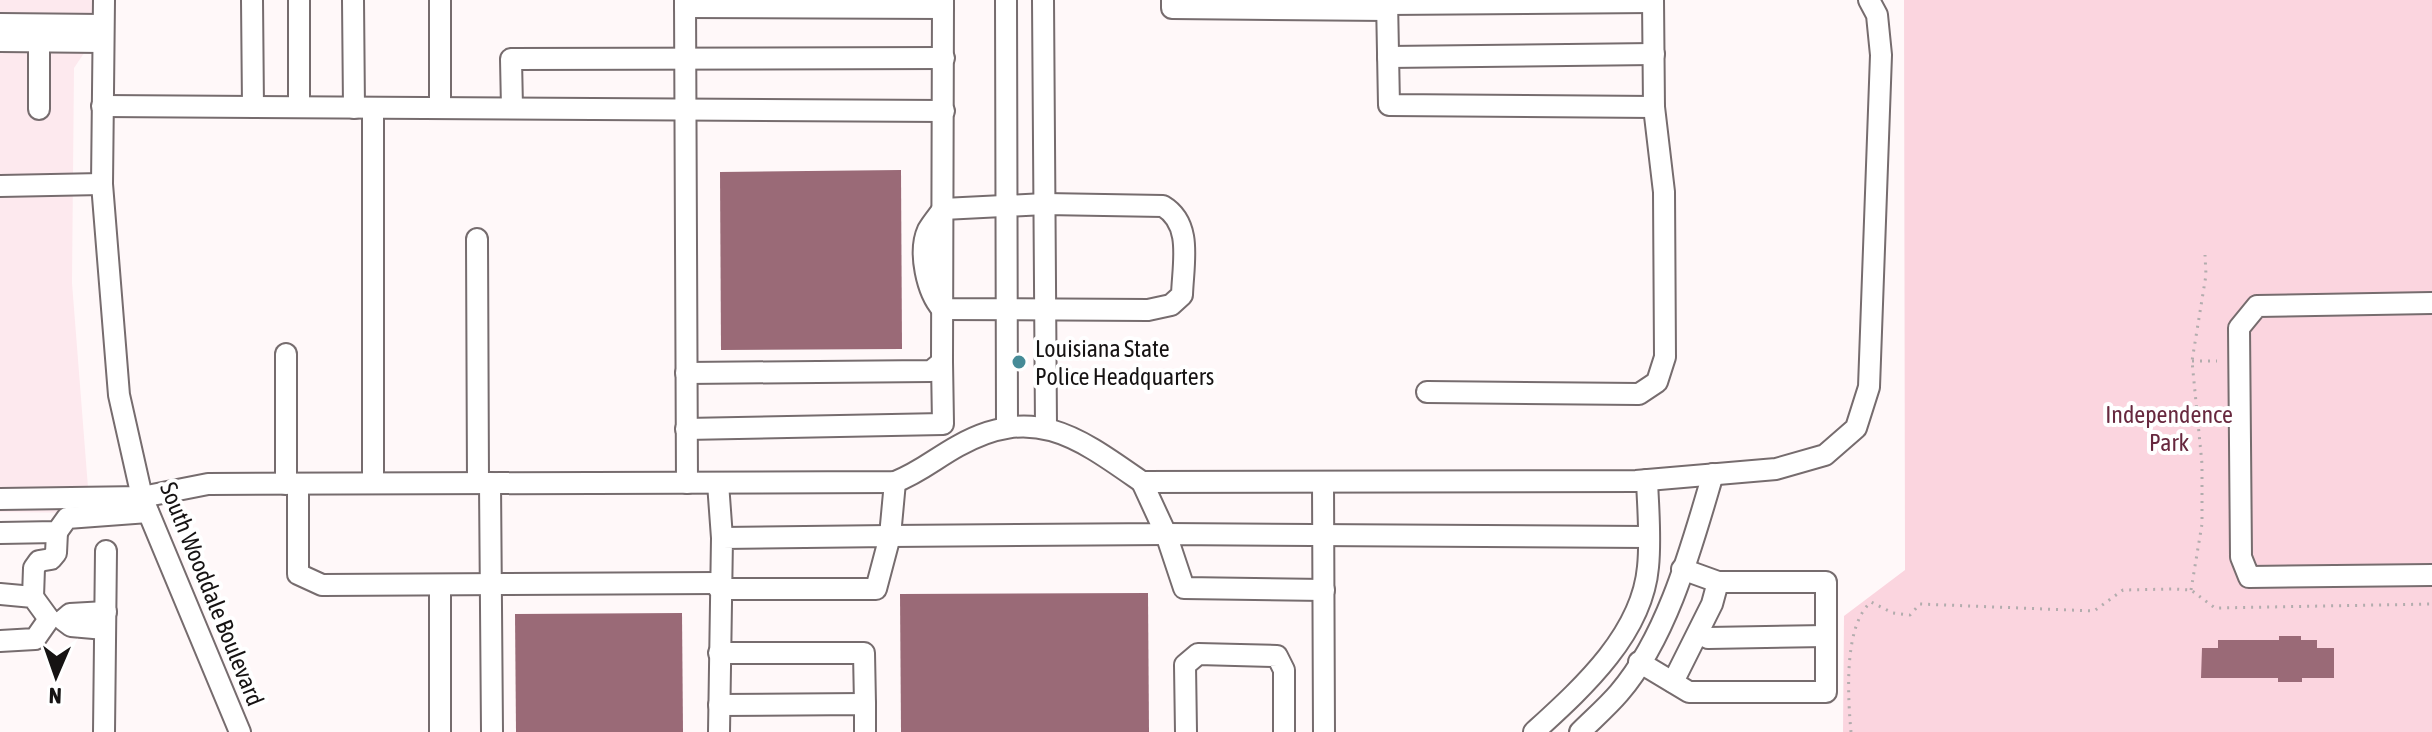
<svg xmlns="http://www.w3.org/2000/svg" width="2432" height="732" font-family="'Asap Condensed',sans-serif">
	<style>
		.built { fill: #fde9ee }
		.green { fill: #fbd5df }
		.building { fill: #9a6a77 }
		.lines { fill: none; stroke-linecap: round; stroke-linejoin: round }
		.minor-casing { stroke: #766c6e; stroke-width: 24 }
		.path { stroke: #b2acad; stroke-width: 3; stroke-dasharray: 2 6; stroke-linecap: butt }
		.minor { stroke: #fff; stroke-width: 20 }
		.poi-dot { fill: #468b97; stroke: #fff; stroke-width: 3 }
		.labels { text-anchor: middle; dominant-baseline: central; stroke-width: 8; stroke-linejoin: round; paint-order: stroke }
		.poi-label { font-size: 24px; fill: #161313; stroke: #fff; text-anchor: start }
		.park-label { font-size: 24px; fill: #67283e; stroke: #fff }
		.street-label { font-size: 24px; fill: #161313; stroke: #fff }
	</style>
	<rect width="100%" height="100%" fill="#fff8f9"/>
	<!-- built -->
	<path class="built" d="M0,0H104L103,25L74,68L72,283L90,513L0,512Z"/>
	<!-- green -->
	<path class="green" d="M1904,0H2432V732H1843L1844,616L1905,570Z"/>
	<!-- building -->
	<g class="building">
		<path d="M901,170L902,349L721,350L720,172Z"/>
		<path d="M1148,593L1149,732H901L900,594Z"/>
		<path d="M682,613L683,732H516L515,614Z"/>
		<path d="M2279,636H2301V640H2317V648H2334V678H2302V682H2278V678H2201L2202,648H2218V640H2279Z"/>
	</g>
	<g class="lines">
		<!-- minor casing -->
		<g class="minor-casing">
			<g id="minor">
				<path d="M104,0L102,184L119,395L142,497L240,732"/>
				<path d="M252,0L253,107"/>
				<path d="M299,0V107"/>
				<path d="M353,0L354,108"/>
				<path d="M440,0V108"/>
				<path d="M685,0L687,483"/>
				<path d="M1006,0L1007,425"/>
				<path d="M1043,0L1046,426"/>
				<path d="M1172,0V8L1387,10"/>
				<path d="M1387,0L1389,105L1654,107L1653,0"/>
				<path d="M1387,4L1653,2"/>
				<path d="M685,7L943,8"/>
				<path d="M0,24L103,25"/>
				<path d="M0,41L103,42"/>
				<path d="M39,41V109"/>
				<path d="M1388,57L1654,54"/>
				<path d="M102,106L944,111"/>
				<path d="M373,108V483"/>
				<path d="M512,108L511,59L944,58"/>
				<path d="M0,186L102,184"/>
				<path d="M1045,204L1163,206C1193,224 1183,263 1182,295L1171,305L1148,310L942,309C927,292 918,252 928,230C932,223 938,216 943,209Z"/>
				<path d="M477,239L478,483"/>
				<path d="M2432,303L2257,306L2239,328L2241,557L2249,577L2432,575"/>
				<path d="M686,373L931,371L942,362L943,0"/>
				<path d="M1427,392L1639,394L1657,382L1665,357L1664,192L1654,107"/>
				<path d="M686,429L943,424L942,362"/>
				<path d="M895,482L890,536L1166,534L1142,482"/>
				<path d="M1323,482L1324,732"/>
				<path d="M490,483L492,732"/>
				<path d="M718,483L722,538"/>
				<path d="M286,484V354"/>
				<path d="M298,484V574L322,585L719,583"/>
				<path d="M0,499L142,497L208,484L895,482C919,473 936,458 958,446C1034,403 1079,438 1142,482L1636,481L1776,469L1825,455L1856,428L1869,387L1881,55L1877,15L1869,0"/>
				<path d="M0,533L57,532L67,518L148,512"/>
				<path d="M440,585V732"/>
				<path d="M719,589H876L890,536L722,538L719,732"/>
				<path d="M1324,590L1184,588L1166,534L1648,537"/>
				<path d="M0,594L33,597L49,619"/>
				<path d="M33,597L34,568L39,561L51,559L56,553L57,532"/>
				<path d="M105,629L71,626L63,620L70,614L106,612"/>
				<path d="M1699,633L1708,638L1826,636"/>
				<path d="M0,641L35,639L49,619"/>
				<path d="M719,653H864L865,704"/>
				<path d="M1639,662L1689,692H1826V582H1718L1682,569"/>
				<path d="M1673,682L1712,604L1718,582"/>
				<path d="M719,705L865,704V732"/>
				<path d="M104,732L106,551"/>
				<path d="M1186,732L1185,665L1198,654L1277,656L1284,670V732"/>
				<path d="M1534,732C1581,689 1642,635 1648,567C1651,538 1648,508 1647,480"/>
				<path d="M1580,732C1593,719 1607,707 1619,693C1668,636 1692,545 1713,474"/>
			</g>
		</g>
		<!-- path -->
		<g class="path">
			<path d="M2192,361H2217"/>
			<path d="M2191,590L2202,524V464L2192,361L2206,275L2205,255"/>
			<path d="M1851,732C1848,698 1843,626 1871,602L1893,613L1910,615L1920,604L2094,611L2123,590L2174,589L2191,590L2215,608L2432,604"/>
		</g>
		<!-- minor -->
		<use href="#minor" class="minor"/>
	</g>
	<!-- markers -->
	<circle class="poi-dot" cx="1019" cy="362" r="8"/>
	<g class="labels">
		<!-- poi labels -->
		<g class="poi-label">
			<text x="1035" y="348">Louisiana State<tspan x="1035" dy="28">Police Headquarters</tspan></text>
		</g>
		<!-- park labels -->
		<g class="park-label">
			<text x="2169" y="414">Independence<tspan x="2169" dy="28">Park</tspan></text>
		</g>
		<!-- street labels -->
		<g class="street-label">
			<text transform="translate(212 594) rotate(68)">South Wooddale Boulevard</text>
		</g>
	</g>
	<!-- north arrow -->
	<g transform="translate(56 676) rotate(182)" stroke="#ffffff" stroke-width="6" paint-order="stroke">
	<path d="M0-6L14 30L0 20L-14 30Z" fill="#161313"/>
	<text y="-12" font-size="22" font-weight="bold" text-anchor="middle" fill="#161313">N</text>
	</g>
</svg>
